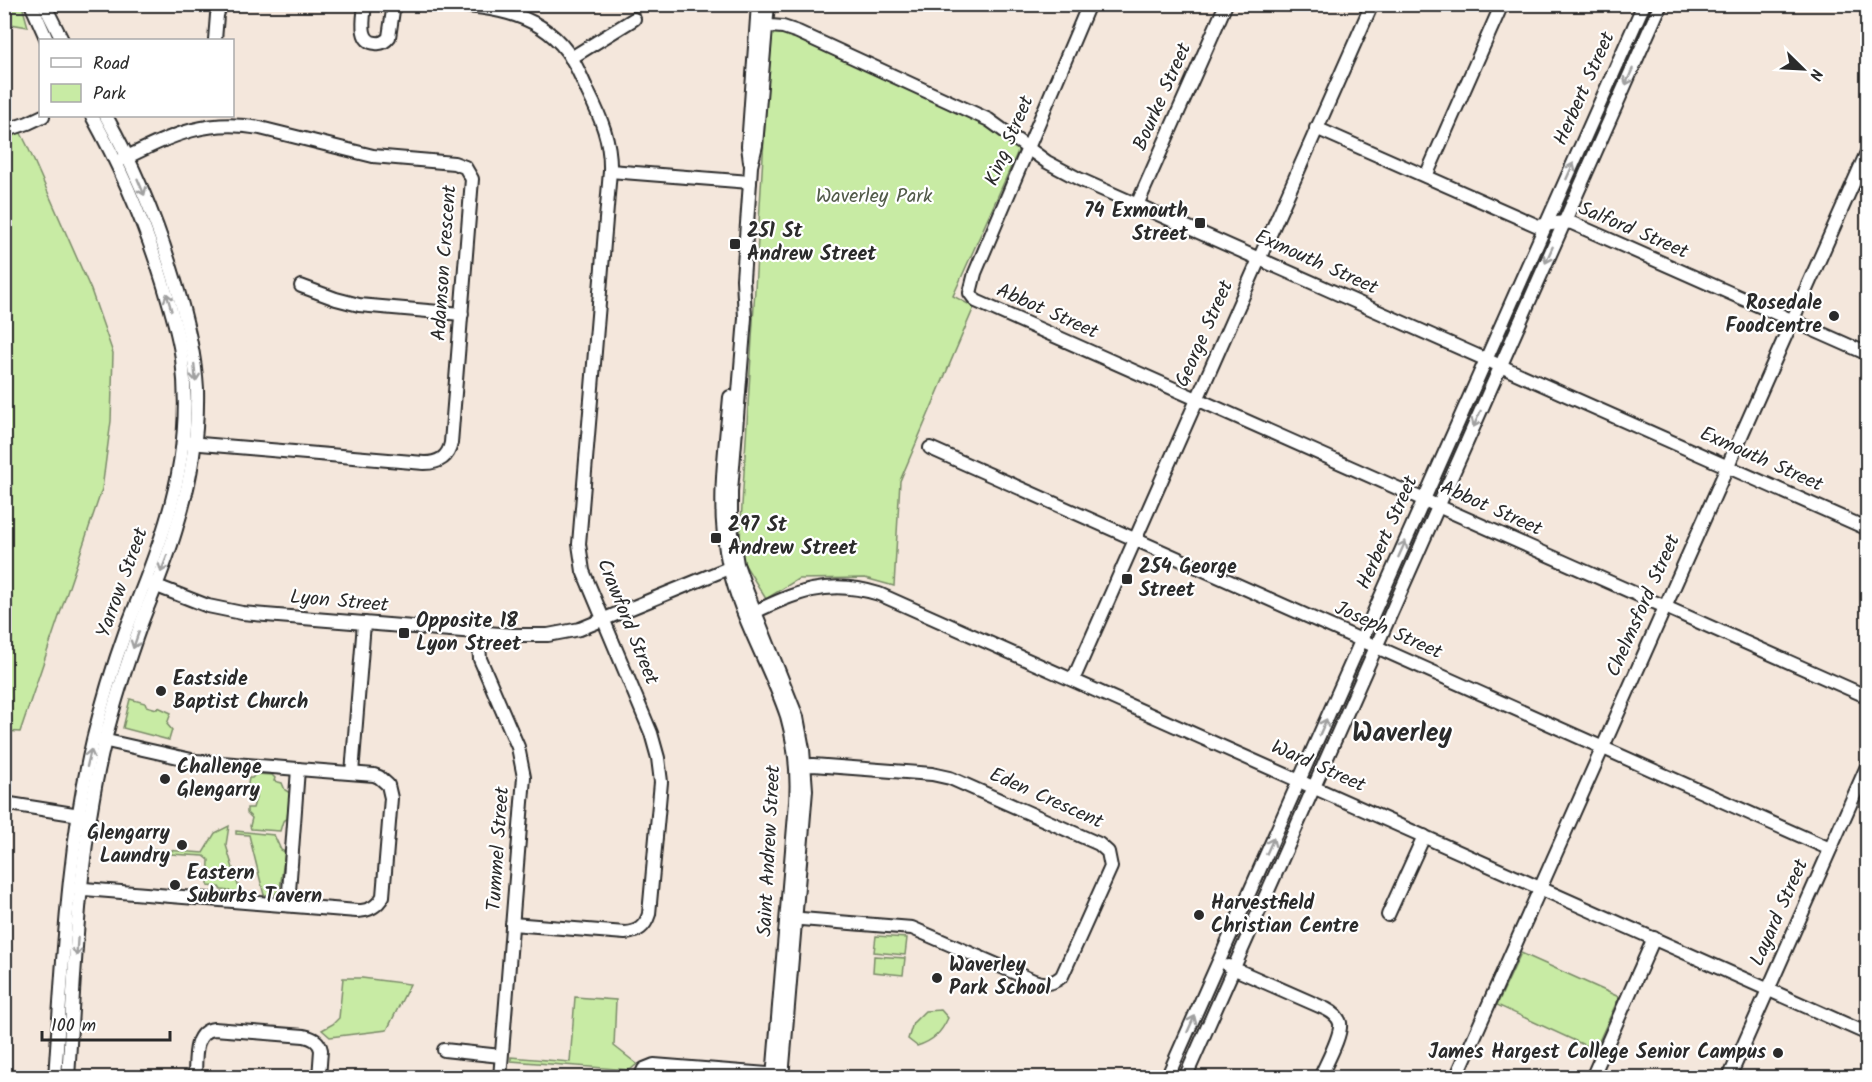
<svg xmlns="http://www.w3.org/2000/svg" width="1872" height="1082" font-family="Kalam,sans-serif">
	<style>
		.green { fill: #c8eba4; stroke: #7a8b68; stroke-width: 1.5 }
		.lines { fill: none; stroke-linecap: round; stroke-linejoin: round }
		.minor-casing { stroke: #2b2b2b; stroke-width: 16 }
		.minor { stroke: #fff; stroke-width: 12 }
		.oneway { stroke: #a0a0a0 }
		.poi-dot { fill: #2b2b2b; stroke: #fff; stroke-width: 2 }
		.labels { text-anchor: middle; dominant-baseline: central; stroke-width: 4.5; stroke-linejoin: round; paint-order: stroke }
		.street-label { font-size: 20px; fill: #2b2b2b; stroke: #fff }
		.park-label { font-size: 20px; fill: #525b49; stroke: #fff }
		.poi-label { font-size: 20px; font-weight: bold; fill: #2b2b2b; stroke: #fff; text-anchor: start }
		.district-label { font-size: 26px; font-weight: bold; fill: #2b2b2b; stroke: #fff }
	</style>
	<rect width="100%" height="100%" fill="#f4e7dc"/>
	<filter id="ink" filterUnits="userSpaceOnUse"><feTurbulence type="fractalNoise" baseFrequency=".0167" numOctaves="2"/><feDisplacementMap in="SourceGraphic" scale="12" xChannelSelector="R" yChannelSelector="G"/><feConvolveMatrix kernelMatrix="1 2 1 2 8 2 1 2 1" color-interpolation-filters="sRGB"/></filter>
	<g filter="url(#ink)">
		<!-- green -->
		<g class="green">
			<path d="M4,5H22L28,27L5,23Z"/>
			<path d="M771,22L1023,140L953,296L974,307L900,481L894,586L865,578L798,579L766,599L740,557V539Z"/>
			<path d="M4,100L27,145L91,290L113,353L111,421L102,489L20,732L4,731Z"/>
			<path d="M130,699L145,703L146,706L157,709L158,707L171,713L167,724L172,730L169,740L123,728Z"/>
			<path d="M256,774L272,775L275,778L274,781L282,783L285,790L290,793L287,819L283,821L280,831L251,829L250,826L252,818L247,813V808H253L258,791L247,789L249,778H252Z"/>
			<path d="M229,826L226,845L240,892L221,890L219,887L208,886L209,860L204,856L153,853L154,849L203,853L215,833Z"/>
			<path d="M236,831L274,835L281,850L285,852L280,889L274,895H264L249,835L236,834Z"/>
			<path d="M876,936L907,938L905,955L874,952Z"/>
			<path d="M1521,953L1619,997L1595,1050L1497,1005Z"/>
			<path d="M874,956L905,958L903,975L873,972Z"/>
			<path d="M343,978H362L410,984L387,1030L330,1037L322,1030L333,1024L339,1018Z"/>
			<path d="M575,997L616,1000L614,1046L637,1064L630,1070L511,1061V1057L570,1062Z"/>
			<path d="M941,1010L948,1018C941,1033 933,1041 917,1046L908,1039L913,1023L925,1011Z"/>
		</g>
		<g class="lines">
			<!-- minor casing -->
			<g class="minor-casing">
				<g id="minor">
					<path d="M31,4L47,40"/>
					<path d="M44,4L62,40"/>
					<path d="M365,4C364,17 358,42 376,43C382,44 386,41 389,37L394,4"/>
					<path d="M445,4C494,8 543,12 572,59C578,69 583,81 588,92C601,118 611,141 610,171L579,544L583,571L651,733L658,758L661,782L649,914C645,927 638,932 625,933L512,924"/>
					<path d="M768,4L756,145L751,166L750,182L743,279L745,318L731,491V527L737,564L745,587L797,717L803,749L806,790L782,1078"/>
					<path d="M1089,4L975,273L970,293L976,301L1868,697"/>
					<path d="M757,25L783,27L798,32L989,120L1047,162L1079,179L1868,529"/>
					<path d="M215,40L217,15L221,4"/>
					<path d="M571,58L634,19"/>
					<path d="M1316,128L1538,226L1564,222L1572,223L1868,354"/>
					<path d="M4,131L28,123L43,116"/>
					<path d="M123,159C171,136 205,118 260,128L373,156L454,163L465,167L472,179L451,443C448,458 438,463 424,463L189,443"/>
					<path d="M750,162L748,146L758,4"/>
					<path d="M610,171L750,182"/>
					<path d="M1426,176L1502,4"/>
					<path d="M1137,205L1226,4"/>
					<path d="M301,286L336,299L359,305L462,314"/>
					<path d="M730,397C725,453 716,510 729,566C740,618 770,665 787,716C795,745 798,772 796,802L773,1078"/>
					<path d="M930,448L1830,849"/>
					<path d="M149,583L208,606L242,613L512,635H548L580,629L736,565"/>
					<path d="M746,616C793,594 826,577 879,594L1868,1034"/>
					<path d="M480,632L479,644L480,659L518,747L524,777L500,1078"/>
					<path d="M1073,680L1372,4"/>
					<path d="M352,773L364,623"/>
					<path d="M4,803L86,816"/>
					<path d="M72,888L357,911C369,911 377,907 383,896L391,798L388,785L379,777L374,775L196,761L98,739"/>
					<path d="M288,905L298,769"/>
					<path d="M1388,915L1424,836"/>
					<path d="M789,918L912,928L1034,981C1045,985 1053,984 1062,976L1111,867L1108,852L1099,844L950,778L932,774L813,765L798,766"/>
					<path d="M1228,966L1326,1009C1332,1012 1338,1016 1340,1023C1342,1036 1325,1065 1320,1078"/>
					<path d="M444,1050L501,1056"/>
					<path d="M55,1078C63,964 67,851 93,740C102,703 113,666 126,630C140,594 155,559 166,522C182,470 189,413 182,359C179,334 171,310 164,286C146,227 122,170 92,116"/>
					<path d="M68,1078C75,965 78,850 105,740C115,700 128,660 142,621C155,588 169,556 178,522C191,480 198,433 197,389C195,352 186,317 175,281C158,224 135,168 106,116"/>
					<path d="M195,1078C196,1060 192,1032 214,1029L304,1036C313,1038 319,1041 321,1050L319,1078"/>
					<path d="M640,1078L644,1069L654,1065L781,1075"/>
					<path d="M1167,1078L1644,4"/>
					<path d="M1185,1078L1661,4"/>
					<path d="M1456,1078L1868,150"/>
					<path d="M1592,1078L1654,938"/>
					<path d="M1729,1078L1868,764"/>
				</g>
			</g>
			<!-- minor -->
			<use href="#minor" class="minor"/>
		</g>
		<!-- one-way arrows -->
		<defs><path id="oneway-shaft" d="M-6 0H5M1.5-3L5.5 0L1.5 3" fill="none" stroke-width="1.6" stroke-linecap="round" stroke-linejoin="round" transform="scale(1.5)"/></defs>
		<g class="oneway">
			<use href="#oneway-shaft" transform="translate(1629 77) rotate(114)"/>
			<use href="#oneway-shaft" transform="translate(1570 171) rotate(-66)"/>
			<use href="#oneway-shaft" transform="translate(141 187) rotate(67)"/>
			<use href="#oneway-shaft" transform="translate(1549 255) rotate(114)"/>
			<use href="#oneway-shaft" transform="translate(169 302) rotate(-106)"/>
			<use href="#oneway-shaft" transform="translate(195 373) rotate(85)"/>
			<use href="#oneway-shaft" transform="translate(1477 419) rotate(114)"/>
			<use href="#oneway-shaft" transform="translate(1402 549) rotate(-66)"/>
			<use href="#oneway-shaft" transform="translate(164 564) rotate(111)"/>
			<use href="#oneway-shaft" transform="translate(136 640) rotate(109)"/>
			<use href="#oneway-shaft" transform="translate(1323 727) rotate(-66)"/>
			<use href="#oneway-shaft" transform="translate(89 758) rotate(-77)"/>
			<use href="#oneway-shaft" transform="translate(1270 846) rotate(-66)"/>
			<use href="#oneway-shaft" transform="translate(77 947) rotate(94)"/>
			<use href="#oneway-shaft" transform="translate(1191 1024) rotate(-66)"/>
		</g>
	</g>
	<!-- markers -->
	<g class="poi-dot">
		<rect x="1194" y="217" width="12" height="12" rx="3"/>
		<rect x="729" y="238" width="12" height="12" rx="3"/>
		<circle cx="1834" cy="316" r="6"/>
		<rect x="710" y="532" width="12" height="12" rx="3"/>
		<rect x="1121" y="573" width="12" height="12" rx="3"/>
		<rect x="398" y="627" width="12" height="12" rx="3"/>
		<circle cx="161" cy="691" r="6"/>
		<circle cx="165" cy="779" r="6"/>
		<circle cx="182" cy="845" r="6"/>
		<circle cx="175" cy="885" r="6"/>
		<circle cx="1199" cy="915" r="6"/>
		<circle cx="937" cy="978" r="6"/>
		<circle cx="1778" cy="1053" r="6"/>
	</g>
	<g class="labels">
		<!-- street labels -->
		<g class="street-label">
			<text transform="translate(1585 89) rotate(-66)">Herbert Street</text>
			<text transform="translate(1163 97) rotate(-66)">Bourke Street</text>
			<text transform="translate(1010 141) rotate(-67)">King Street</text>
			<text transform="translate(1633 231) rotate(23)">Salford Street</text>
			<text transform="translate(445 263) rotate(-86)">Adamson Crescent</text>
			<text transform="translate(1316 263) rotate(24)">Exmouth Street</text>
			<text transform="translate(1047 312) rotate(24)">Abbot Street</text>
			<text transform="translate(1205 334) rotate(-66)">George Street</text>
			<text transform="translate(1761 460) rotate(24)">Exmouth Street</text>
			<text transform="translate(1491 509) rotate(24)">Abbot Street</text>
			<text transform="translate(1388 533) rotate(-66)">Herbert Street</text>
			<text transform="translate(123 583) rotate(-70)">Yarrow Street</text>
			<text transform="translate(339 602) rotate(5)">Lyon Street</text>
			<text transform="translate(1644 606) rotate(-66)">Chelmsford Street</text>
			<text transform="translate(627 622) rotate(68)">Crawford Street</text>
			<text transform="translate(1388 631) rotate(24)">Joseph Street</text>
			<text transform="translate(1318 767) rotate(24)">Ward Street</text>
			<text transform="translate(1046 799) rotate(24)">Eden Crescent</text>
			<text transform="translate(499 849) rotate(-86)">Tummel Street</text>
			<text transform="translate(770 851) rotate(-87)">Saint Andrew Street</text>
			<text transform="translate(1780 913) rotate(-66)">Layard Street</text>
		</g>
		<!-- park labels -->
		<g class="park-label">
			<text x="874" y="197">Waverley Park</text>
		</g>
		<!-- poi labels -->
		<g class="poi-label">
			<text x="1188" y="212" text-anchor="end">74 Exmouth<tspan x="1188" dy="23">Street</tspan></text>
			<text x="747" y="232">251 St<tspan x="747" dy="23">Andrew Street</tspan></text>
			<text x="1822" y="304" text-anchor="end">Rosedale<tspan x="1822" dy="23">Foodcentre</tspan></text>
			<text x="728" y="526">297 St<tspan x="728" dy="23">Andrew Street</tspan></text>
			<text x="1139" y="568">254 George<tspan x="1139" dy="23">Street</tspan></text>
			<text x="416" y="622">Opposite 18<tspan x="416" dy="23">Lyon Street</tspan></text>
			<text x="173" y="680">Eastside<tspan x="173" dy="23">Baptist Church</tspan></text>
			<text x="177" y="768">Challenge<tspan x="177" dy="23">Glengarry</tspan></text>
			<text x="170" y="834" text-anchor="end">Glengarry<tspan x="170" dy="23">Laundry</tspan></text>
			<text x="187" y="874">Eastern<tspan x="187" dy="23">Suburbs Tavern</tspan></text>
			<text x="1211" y="904">Harvestfield<tspan x="1211" dy="23">Christian Centre</tspan></text>
			<text x="949" y="966">Waverley<tspan x="949" dy="23">Park School</tspan></text>
			<text x="1766" y="1053" text-anchor="end">James Hargest College Senior Campus</text>
		</g>
		<!-- district labels -->
		<g class="district-label">
			<text x="1402" y="734">Waverley</text>
		</g>
	</g>
	<!-- margin -->
	<rect width="1872" height="1082" fill="none" stroke="#fff" stroke-width="24"/>
	<rect x="12" y="12" width="1848" height="1058" fill="none" stroke="#2b2b2b" stroke-width="2" filter="url(#ink)"/>
	<!-- legend -->
	<rect x="39" y="39" width="195" height="78" fill="#ffffff" stroke="#aaaaaa" stroke-width="1.5"/>
	<rect x="51" y="58" width="30" height="9" fill="#ffffff" stroke="#aaaaaa" stroke-width="1.5"/>
	<text x="93" y="69" font-size="18" fill="#2b2b2b">Road</text>
	<rect x="51" y="84" width="30" height="18" fill="#c8eba4" stroke="#aaaaaa" stroke-width="1.5"/>
	<text x="93" y="99" font-size="18" fill="#2b2b2b">Park</text>
	<!-- north arrow -->
	<g transform="translate(1803 69) rotate(114)" stroke="#ffffff" stroke-width="4.5" paint-order="stroke">
	<path d="M0-4.5L10 22L0 15L-10 22Z" fill="#2b2b2b"/>
	<text y="-9" font-size="16" font-weight="bold" text-anchor="middle" fill="#2b2b2b">N</text>
	</g>
	<!-- scale -->
	<path d="M42 1031v9h128v-9" fill="none" stroke="#2b2b2b" stroke-width="3"/>
	<text x="51" y="1031" font-size="18" fill="#2b2b2b" stroke="#ffffff" stroke-width="4.5" paint-order="stroke">100 m</text>
</svg>
